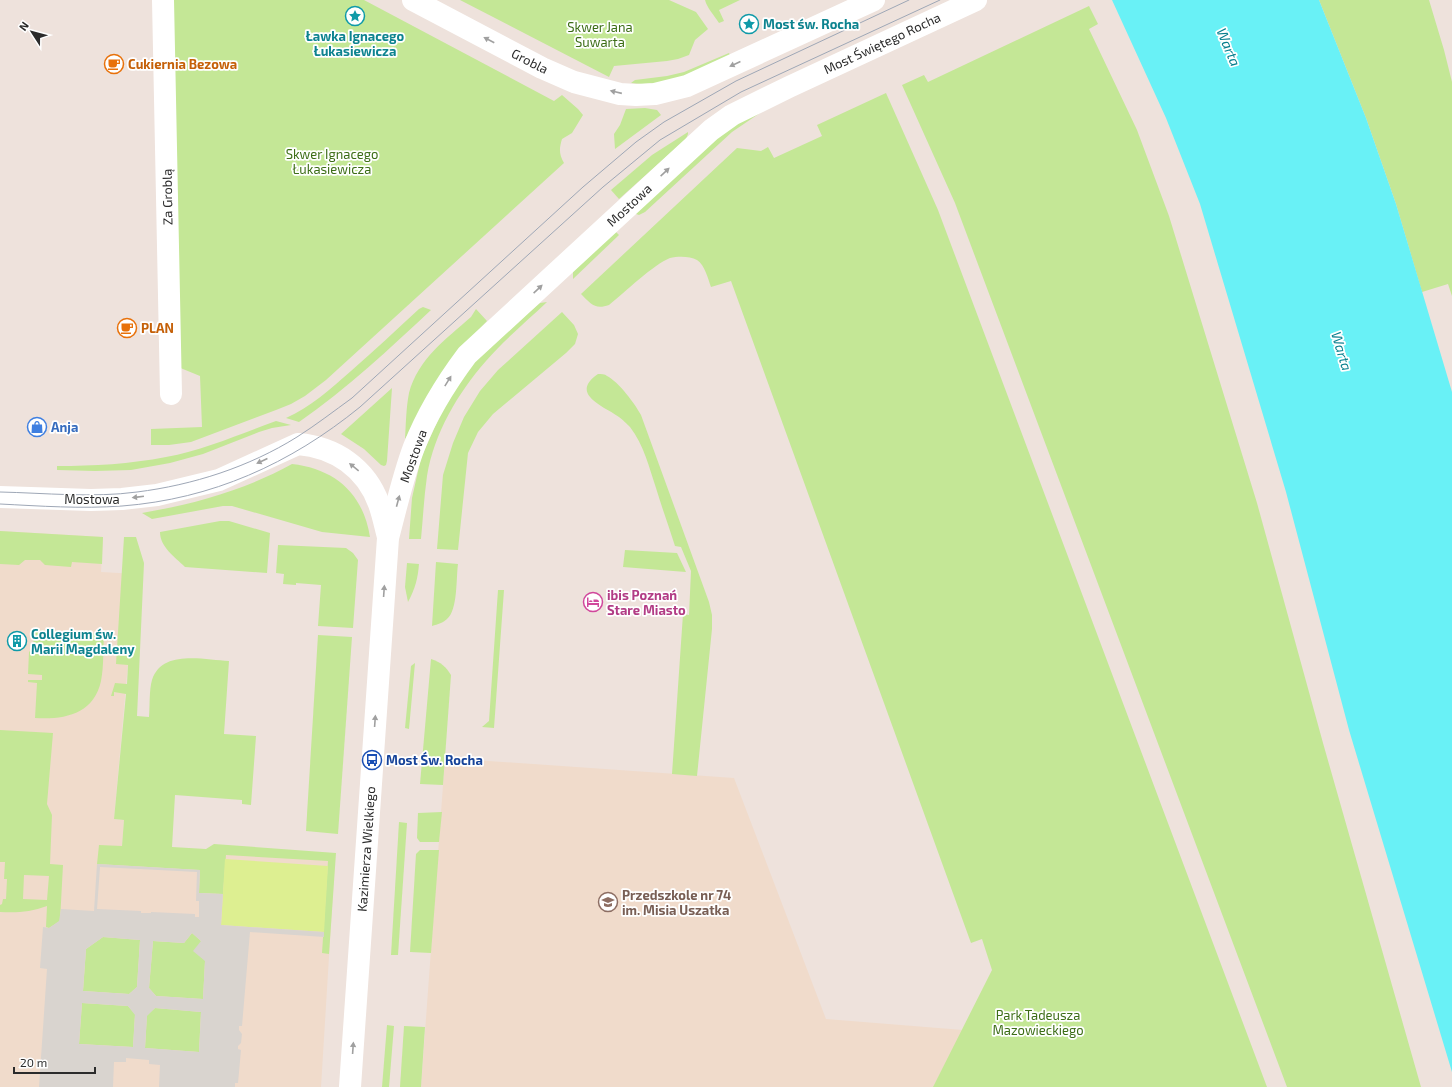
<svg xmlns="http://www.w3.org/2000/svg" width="1452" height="1087" font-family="'Exo 2',sans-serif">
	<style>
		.education { fill: #f0dbcb }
		.green { fill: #c4e796; fill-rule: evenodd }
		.pitch { fill: #ddef91 }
		.plaza { fill: #d9d4cf; fill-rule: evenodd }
		.water { fill: #69f1f6 }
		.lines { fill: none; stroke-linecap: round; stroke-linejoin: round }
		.street { stroke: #fff; stroke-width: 22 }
		.secondary { stroke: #fff; stroke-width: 22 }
		.tram { stroke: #9ea7b6; stroke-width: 1 }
		.oneway { fill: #a0a0a0 }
		.labels { text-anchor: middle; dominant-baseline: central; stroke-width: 3.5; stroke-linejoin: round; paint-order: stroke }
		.culture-label { font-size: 13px; font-weight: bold; fill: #0d838f; stroke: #fff; text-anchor: start }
		.park-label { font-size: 13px; fill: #3c6d16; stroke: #fff }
		.street-label { font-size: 13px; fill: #2b2b2b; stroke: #fff }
		.food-label { font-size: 13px; font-weight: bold; fill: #c56008; stroke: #fff; text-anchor: start }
		.shop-label { font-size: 13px; font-weight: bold; fill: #366cbe; stroke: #fff; text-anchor: start }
		.hotel-label { font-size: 13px; font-weight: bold; fill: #b23c85; stroke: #fff; text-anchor: start }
		.transit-label { font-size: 13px; font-weight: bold; fill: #164399; stroke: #fff; text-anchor: start }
		.education-label { font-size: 13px; font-weight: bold; fill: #785e54; stroke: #fff; text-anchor: start }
		.water-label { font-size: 14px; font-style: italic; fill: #077f8e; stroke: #fff }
	</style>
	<rect width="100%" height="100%" fill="#eee2dc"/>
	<!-- education -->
	<g class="education">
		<path d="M0,531L103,537L101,572L136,574L114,819L124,820L122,847L335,859L321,1087H0Z"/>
		<path d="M445,758L734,778L826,1019L963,1030L933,1087H421Z"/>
	</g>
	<!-- green -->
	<g class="green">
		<path d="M170,0H364L554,101L562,95L578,109L583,115L572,133L562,139C559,149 559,154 564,163L326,380L305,396L291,404L276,410L191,442L169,445H151V429L202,427L200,376L178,367Z"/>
		<path d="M460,0H669L696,12L708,29L695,40L689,55L678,59L667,61L614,66L609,77Z"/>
		<path d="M705,0H740L719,10L724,21L719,23C714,15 707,8 705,0Z"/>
		<path d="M1319,0H1429L1444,50L1452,82V296L1448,284L1422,292L1396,204L1366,118Z"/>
		<path d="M1089,6L1098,24L1089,29L1137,130L1169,216L1257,503L1323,743L1421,1087H1287L970,243L955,203L902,85L924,75L928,82Z"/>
		<path d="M729,53L731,57L669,82L642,84L631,83L635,80L667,76L684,72Z"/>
		<path d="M886,93L938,210L1267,1087H933L992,970L982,939L971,943L731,281L711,287C708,279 705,265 697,260C690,256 678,256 670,258C654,264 624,293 609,305C595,310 591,304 581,294L737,148L761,151L768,147L774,158L822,136L817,125Z"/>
		<path d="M645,108L657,110L661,115L615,149L614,134L620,125L626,109Z"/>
		<path d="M758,110L760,113L732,132L645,212L639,215L633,213L710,142Z"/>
		<path d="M688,132V134L686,139L619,199L611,190L652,155Z"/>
		<path d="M614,230L619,235L573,279V270Z"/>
		<path d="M547,302C527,321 504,340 486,361C458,393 434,433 427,476C424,497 423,518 421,539H409L412,498L421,458L448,397L482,352L540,303Z"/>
		<path d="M423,307L431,310C389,349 347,389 299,422L286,418C311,407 330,389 351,371C374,351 396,330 419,309Z"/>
		<path d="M476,309L487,321L461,348L405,439C406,424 406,408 409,393C418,359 446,339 471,317Z"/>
		<path d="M562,312L574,325L578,334L575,344L566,353L493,414L478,432L468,453L458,550L437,549L443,475L453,443L464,417L480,391L498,370Z"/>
		<path d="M598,374C601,374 605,374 607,376C619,382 635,404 641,415L709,602L712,615V629L697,776L672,774L683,614L689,615L691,571L681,547L675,546C669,527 662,508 656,488C649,467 644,445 630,427C627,424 622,419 619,417C603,406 569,394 598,374Z"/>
		<path d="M392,388L387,461L386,465L384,466L381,465L364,449L341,434Z"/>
		<path d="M276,421L291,425L272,428L259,432L203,454L170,463L131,470L95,471L57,470V466C94,466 130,464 166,457C204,450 240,434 276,421Z"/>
		<path d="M292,464C335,469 363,493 370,537L322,532L232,506H223L152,519L142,513C194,504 245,490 292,464Z"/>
		<path d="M220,521H229L270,533L267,573L185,567C175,557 160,547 160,532Z"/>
		<path d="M0,531L103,537L102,564L72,562L71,567L45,565L40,560H25L19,565L0,564Z"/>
		<path d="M124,537H136L144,563L137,716L149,717C150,706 149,690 152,680C162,649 204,660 229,661L224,734L256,736L251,805L242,804V800L175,795L172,847L206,849L214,844L336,853L329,954L322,953L328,861L226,855L223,894L199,893L200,870L97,864L99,845L122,846L124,820L114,819L126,694L114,692V696H111L115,683L127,684L128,665L116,664Z"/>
		<path d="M278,545L346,548L353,553L358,560L353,628L318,626L321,585L296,583V585L283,584L284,574L276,573Z"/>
		<path d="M625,550L677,553L686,572L623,567Z"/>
		<path d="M436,562L458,564C456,578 458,610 447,619C443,623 438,624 432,626Z"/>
		<path d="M407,563L419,564C418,578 415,589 408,602L405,587Z"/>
		<path d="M498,590H504L494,728L482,727L489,721Z"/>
		<path d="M30,630L104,634C103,649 104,666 101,681C94,714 64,720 35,718L37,683L28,682V680H42V675L28,674L29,652L33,648L34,634Z"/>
		<path d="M318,635L352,637L338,834L306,831Z"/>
		<path d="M431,659C441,662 446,667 451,675L443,785L420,784Z"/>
		<path d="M415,663L409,729L405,728L411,666Z"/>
		<path d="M0,730L53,733L47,804L52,815L50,864L63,865L60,921L49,928L46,927L47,906C31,912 17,913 0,912V905L2,904L3,899H6L7,879H4L5,862H0ZM24,875L49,876L47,900L23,899Z"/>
		<path d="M442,812L439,842H420L417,838L418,813Z"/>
		<path d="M399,822L407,823L398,955H391Z"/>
		<path d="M420,850H439L431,953L410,952L416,854Z"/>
		<path d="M192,933L201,941L205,961L203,999L156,996L149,988L153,941L184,943Z"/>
		<path d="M103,937L140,940L137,987L129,994L83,991L86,949Z"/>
		<path d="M82,1003L128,1006L135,1014L133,1047L79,1044Z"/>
		<path d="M155,1008L201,1012L199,1052L145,1048L147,1015Z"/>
		<path d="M387,1025L394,1026L389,1087H382Z"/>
		<path d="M404,1026L425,1027L421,1087H400Z"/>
	</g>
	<!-- pitch -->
	<path class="pitch" d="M225,859L328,866L324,932L221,925Z"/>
	<!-- plaza -->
	<path class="plaza" d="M97,864L200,870L199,893L223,894L221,925L324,932V937L250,932L242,1026H239V1030L242,1034L241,1043L238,1046V1049L241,1050L238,1083H235V1087H159L160,1065L149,1064V1060L126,1058V1062H114L113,1087H39L47,969L40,968L43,927L49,928L59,921L61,909L94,911ZM100,867L197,872L196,901H199V917H195V914L151,912V913H141V911L97,909ZM192,933L201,941L193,951L205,961L203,999L156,996L149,988L153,941L184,943ZM103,937L140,940L137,987L129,994L83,991L86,949ZM82,1003L128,1006L135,1015L133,1047L79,1044ZM155,1008L201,1012L199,1052L145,1048L147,1016Z"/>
	<!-- water -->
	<path class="water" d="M1112,0H1319L1366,118L1396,204L1452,392V1072L1349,730L1286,492L1200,204L1166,118Z"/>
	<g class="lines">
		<!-- street -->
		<g class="street">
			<path d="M163,0L171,394"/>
			<path d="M413,0L542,68L574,82L620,94L636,95L655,94L687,86L874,0"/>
		</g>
		<!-- secondary -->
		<g class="secondary">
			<path d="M0,497L91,500L122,499L157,495L219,480L298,444C335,447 366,468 379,504C383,515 385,526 388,537"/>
			<path d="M350,1087L388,538C396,508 403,476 414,447C427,414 446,383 467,355L711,130L732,115L789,87L976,0"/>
		</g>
		<!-- tram -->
		<g class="tram">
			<path d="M0,492C45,493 93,498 137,492C193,485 249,467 297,437C316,425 334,411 352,398L583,187L636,142L664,122L736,81L909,0"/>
			<path d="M0,504C40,506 81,509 122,506C212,499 290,464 360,407L603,187L660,140L741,92L940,0"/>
		</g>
	</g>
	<!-- one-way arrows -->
	<defs><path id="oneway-solid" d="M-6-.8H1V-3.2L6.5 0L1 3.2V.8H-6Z"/></defs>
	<g class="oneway">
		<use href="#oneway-solid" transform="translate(489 40) rotate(-152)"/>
		<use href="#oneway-solid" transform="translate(735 64) rotate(155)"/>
		<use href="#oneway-solid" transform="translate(616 92) rotate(-167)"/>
		<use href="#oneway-solid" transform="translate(665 172) rotate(-43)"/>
		<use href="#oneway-solid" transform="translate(538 289) rotate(-43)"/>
		<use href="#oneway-solid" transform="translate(448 381) rotate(-58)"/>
		<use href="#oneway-solid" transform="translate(262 461) rotate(155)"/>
		<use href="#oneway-solid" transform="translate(354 467) rotate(-141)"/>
		<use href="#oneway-solid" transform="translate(138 497) rotate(173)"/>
		<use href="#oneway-solid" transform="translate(398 501) rotate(-75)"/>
		<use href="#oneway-solid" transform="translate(384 591) rotate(-86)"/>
		<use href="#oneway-solid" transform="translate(375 721) rotate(-86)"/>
		<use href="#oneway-solid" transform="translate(353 1048) rotate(-86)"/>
	</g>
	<!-- icons -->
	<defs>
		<g id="sight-ring" transform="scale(1)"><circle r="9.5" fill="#fff" stroke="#0f9aa8" stroke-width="1.5"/><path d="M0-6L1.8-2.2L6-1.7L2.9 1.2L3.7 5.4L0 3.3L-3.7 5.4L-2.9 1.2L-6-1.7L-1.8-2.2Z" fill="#0f9aa8"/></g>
		<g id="cafe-ring" transform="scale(1)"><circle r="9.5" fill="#fff" stroke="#e8710a" stroke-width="1.5"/><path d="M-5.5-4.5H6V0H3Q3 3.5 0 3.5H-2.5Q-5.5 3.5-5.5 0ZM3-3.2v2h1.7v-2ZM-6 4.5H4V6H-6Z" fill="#e8710a"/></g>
		<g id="shop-ring" transform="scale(1)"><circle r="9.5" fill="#fff" stroke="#3f7fe0" stroke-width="1.5"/><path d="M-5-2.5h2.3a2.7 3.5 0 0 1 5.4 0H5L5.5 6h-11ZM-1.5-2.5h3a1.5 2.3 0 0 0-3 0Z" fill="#3f7fe0"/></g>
		<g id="hotel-ring" transform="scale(1)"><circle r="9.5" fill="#fff" stroke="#d1479c" stroke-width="1.5"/><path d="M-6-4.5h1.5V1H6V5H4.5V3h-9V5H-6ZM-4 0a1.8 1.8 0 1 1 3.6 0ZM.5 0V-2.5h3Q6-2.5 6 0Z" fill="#d1479c"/></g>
		<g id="building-ring" transform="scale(1)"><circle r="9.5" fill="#fff" stroke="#0f9aa8" stroke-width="1.5"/><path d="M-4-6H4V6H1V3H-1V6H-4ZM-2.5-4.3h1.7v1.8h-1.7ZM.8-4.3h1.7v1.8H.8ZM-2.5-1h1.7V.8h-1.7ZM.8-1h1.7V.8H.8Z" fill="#0f9aa8"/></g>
		<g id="bus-ring" transform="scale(1)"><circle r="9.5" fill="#fff" stroke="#1a4fb4" stroke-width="1.5"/><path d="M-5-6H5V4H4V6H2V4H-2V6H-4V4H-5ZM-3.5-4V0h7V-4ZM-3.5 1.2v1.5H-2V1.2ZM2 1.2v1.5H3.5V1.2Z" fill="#1a4fb4"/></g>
		<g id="school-ring" transform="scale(1)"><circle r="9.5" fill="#fff" stroke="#8d6e63" stroke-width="1.5"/><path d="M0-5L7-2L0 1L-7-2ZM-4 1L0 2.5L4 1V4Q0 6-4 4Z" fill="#8d6e63"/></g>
	</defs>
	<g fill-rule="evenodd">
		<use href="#sight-ring" x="355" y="16"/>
		<use href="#sight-ring" x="749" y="24"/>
		<use href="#cafe-ring" x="114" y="64"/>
		<use href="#cafe-ring" x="127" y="328"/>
		<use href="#shop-ring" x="37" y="427"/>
		<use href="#hotel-ring" x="593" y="602"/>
		<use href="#building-ring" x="17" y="641"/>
		<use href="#bus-ring" x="372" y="760"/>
		<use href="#school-ring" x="608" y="902"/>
	</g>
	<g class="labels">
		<!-- culture labels -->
		<g class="culture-label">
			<text x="763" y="24">Most św. Rocha</text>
			<text x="355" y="36" text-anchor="middle">Ławka Ignacego<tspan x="355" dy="15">Łukasiewicza</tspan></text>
			<text x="31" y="634">Collegium św.<tspan x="31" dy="15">Marii Magdaleny</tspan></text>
		</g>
		<!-- park labels -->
		<g class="park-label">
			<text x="600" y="27">Skwer Jana<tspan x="600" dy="15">Suwarta</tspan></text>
			<text x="332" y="154">Skwer Ignacego<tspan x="332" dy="15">Łukasiewicza</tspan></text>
			<text x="1038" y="1015">Park Tadeusza<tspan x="1038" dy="15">Mazowieckiego</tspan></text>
		</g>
		<!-- street labels -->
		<g class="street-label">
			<text transform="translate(882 43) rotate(-25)">Most Świętego Rocha</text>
			<text transform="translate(530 61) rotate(27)">Grobla</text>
			<text transform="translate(167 197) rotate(-91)">Za Groblą</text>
			<text transform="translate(629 205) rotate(-43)">Mostowa</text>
			<text transform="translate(413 456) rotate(-70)">Mostowa</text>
			<text x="92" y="499">Mostowa</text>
			<text transform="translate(366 849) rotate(-86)">Kazimierza Wielkiego</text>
		</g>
		<!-- food labels -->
		<g class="food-label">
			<text x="128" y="64">Cukiernia Bezowa</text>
			<text x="141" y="328">PLAN</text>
		</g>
		<!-- shop labels -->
		<g class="shop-label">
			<text x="51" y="427">Anja</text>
		</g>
		<!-- hotel labels -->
		<g class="hotel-label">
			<text x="607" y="595">ibis Poznań<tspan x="607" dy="15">Stare Miasto</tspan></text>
		</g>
		<!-- transit labels -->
		<g class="transit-label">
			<text x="386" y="760">Most Św. Rocha</text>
		</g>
		<!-- education labels -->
		<g class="education-label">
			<text x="622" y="895">Przedszkole nr 74<tspan x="622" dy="15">im. Misia Uszatka</tspan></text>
		</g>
		<!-- water labels -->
		<g class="water-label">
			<text transform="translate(1229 47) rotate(67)">Warta</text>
			<text transform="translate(1342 351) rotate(73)">Warta</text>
		</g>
	</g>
	<!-- north arrow -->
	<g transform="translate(32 32) rotate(306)" stroke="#ffffff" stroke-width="3" paint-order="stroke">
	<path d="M0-3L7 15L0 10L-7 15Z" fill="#2b2b2b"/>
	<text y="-6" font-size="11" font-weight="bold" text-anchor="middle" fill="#2b2b2b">N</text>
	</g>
	<!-- scale -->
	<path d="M14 1067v6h81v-6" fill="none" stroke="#2b2b2b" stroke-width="2"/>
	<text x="20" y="1067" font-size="12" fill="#2b2b2b" stroke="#ffffff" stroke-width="3" paint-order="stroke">20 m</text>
</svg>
